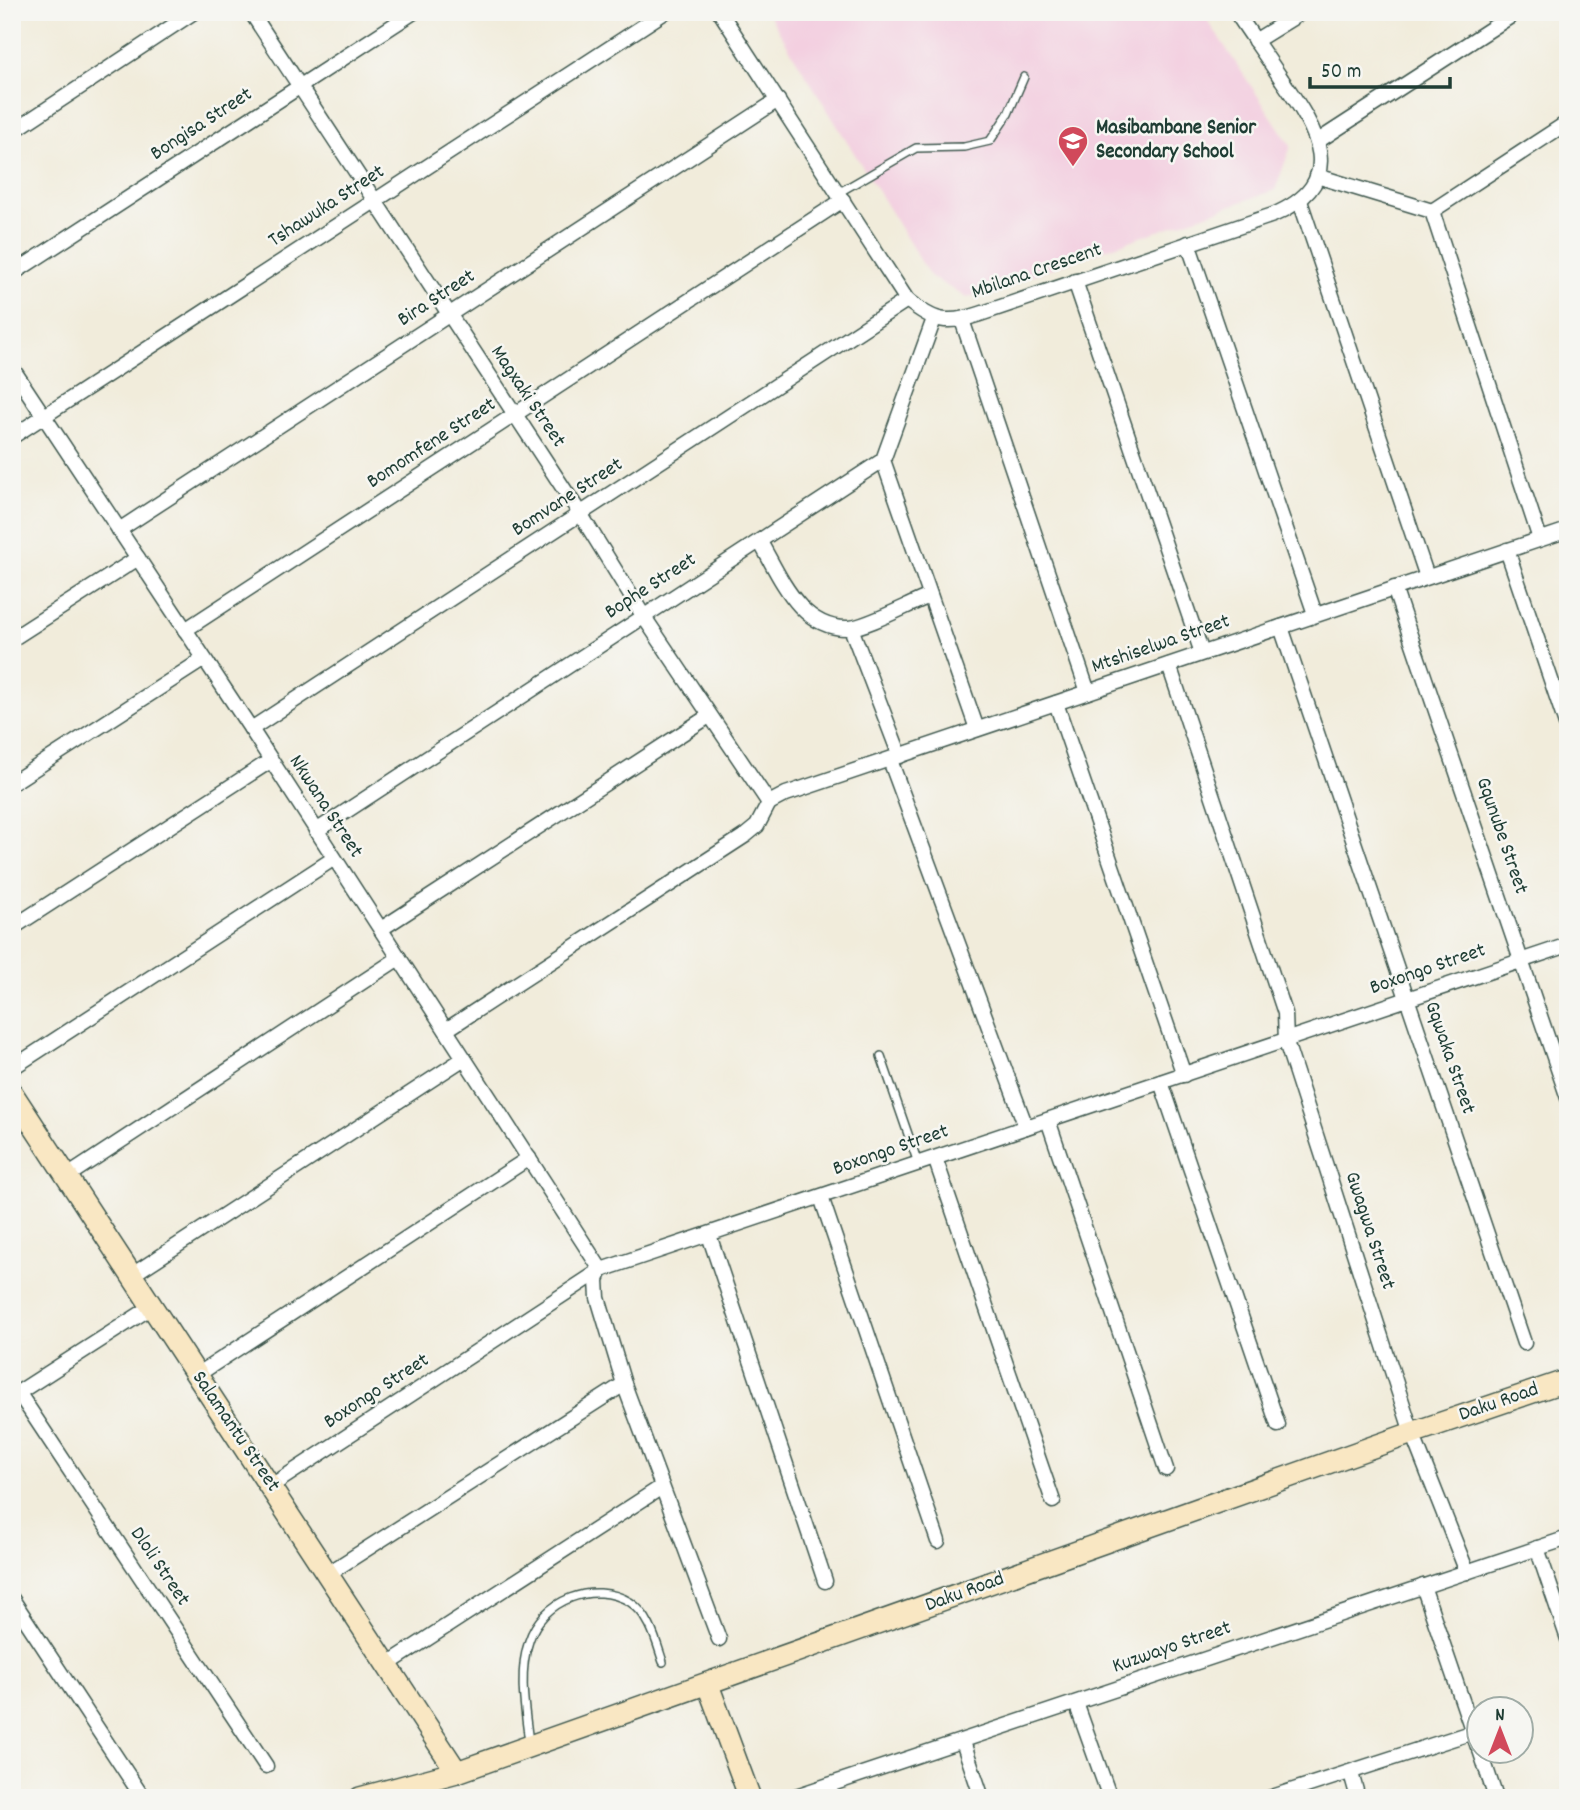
<svg xmlns="http://www.w3.org/2000/svg" width="1580" height="1810" font-family="Dekko,sans-serif">
	<style>
		.built { fill: #f3cfe0 }
		.lines { fill: none; stroke-linecap: round; stroke-linejoin: round }
		.lane-casing { stroke: #3e574d; stroke-width: 10 }
		.street-casing { stroke: #3e574d; stroke-width: 17 }
		.secondary-casing { stroke: #3e574d; stroke-width: 24 }
		.lane { stroke: #fff; stroke-width: 7 }
		.street { stroke: #fff; stroke-width: 14 }
		.secondary { stroke: #f9e7c3; stroke-width: 21 }
		.labels { text-anchor: middle; dominant-baseline: central; stroke-width: 5; stroke-linejoin: round; paint-order: stroke }
		.street-label { font-size: 21px; fill: #1f3d34; stroke: #f6f6f2 }
		.poi-label { font-size: 21px; font-weight: bold; fill: #1f3d34; stroke: #f6f6f2; text-anchor: start }
	</style>
	<rect width="100%" height="100%" fill="#f6f6f2"/>
	<filter id="ink" filterUnits="userSpaceOnUse"><feTurbulence type="fractalNoise" baseFrequency=".0143" numOctaves="2"/><feDisplacementMap in="SourceGraphic" scale="14" xChannelSelector="R" yChannelSelector="G"/><feConvolveMatrix kernelMatrix="1 2 1 2 8 2 1 2 1" color-interpolation-filters="sRGB"/></filter>
	<filter id="wash" filterUnits="userSpaceOnUse"><feTurbulence type="fractalNoise" baseFrequency=".00686" numOctaves="4" result="noise"/><feDisplacementMap in="SourceGraphic" scale="28" xChannelSelector="R" yChannelSelector="G"/><feGaussianBlur stdDeviation="1.57" result="paint"/><feColorMatrix in="noise" values="0 0 0 0 0 0 0 0 0 0 0 0 0 0 0 0 0 1.4 0 .05"/><feComposite in="paint" operator="in"/></filter>
	<g filter="url(#wash)">
		<rect width="100%" height="100%" fill="#f1ecdb"/>
		<!-- built -->
		<path class="built" d="M767,12H1202L1291,146L1275,190L967,298L930,276Z"/>
	</g>
	<g filter="url(#ink)">
		<g class="lines">
			<!-- lane casing -->
			<g class="lane-casing">
				<g id="lane">
					<path d="M838,193L916,148L964,147L990,141L1008,114L1024,77"/>
					<path d="M881,1056L918,1163"/>
					<path d="M529,1742C525,1710 518,1672 529,1641C542,1600 593,1580 630,1602C650,1615 656,1641 663,1662"/>
				</g>
			</g>
			<!-- street casing -->
			<g class="street-casing">
				<g id="street">
					<path d="M251,12L581,515L644,617L769,803"/>
					<path d="M720,12L907,300C934,322 947,325 980,314L1273,215C1350,182 1317,130 1282,80C1267,57 1251,35 1236,12"/>
					<path d="M1255,41L1302,12"/>
					<path d="M12,132L194,12"/>
					<path d="M1318,141L1517,12"/>
					<path d="M1317,176L1432,211"/>
					<path d="M1300,201L1427,577"/>
					<path d="M1188,243L1315,614"/>
					<path d="M12,274L414,12"/>
					<path d="M1075,281L1202,653"/>
					<path d="M962,320L1088,692"/>
					<path d="M12,368L251,729L601,1270L597,1280L598,1298L624,1384L719,1639"/>
					<path d="M12,437L665,12"/>
					<path d="M883,460L977,729"/>
					<path d="M119,530L778,100"/>
					<path d="M1540,539L1432,211L1568,122"/>
					<path d="M760,542C780,576 800,630 849,628C867,627 911,603 930,596"/>
					<path d="M1507,550L1568,730"/>
					<path d="M1394,588L1568,1098"/>
					<path d="M1281,627L1524,1343"/>
					<path d="M851,628L900,756"/>
					<path d="M185,630L843,200"/>
					<path d="M12,639L138,558"/>
					<path d="M1169,665L1285,1013L1286,1042L1412,1433L1467,1572"/>
					<path d="M1056,703L1184,1075"/>
					<path d="M251,729L907,300"/>
					<path d="M890,760L1026,1127"/>
					<path d="M12,783L204,659"/>
					<path d="M769,803L786,794L1568,530"/>
					<path d="M316,831L883,460L934,319"/>
					<path d="M12,928L270,761"/>
					<path d="M381,929L709,716"/>
					<path d="M446,1030L746,835L757,826L769,803"/>
					<path d="M12,1068L333,859"/>
					<path d="M1161,1082L1278,1425"/>
					<path d="M1048,1120L1166,1469"/>
					<path d="M935,1158L1053,1501"/>
					<path d="M66,1177L399,958"/>
					<path d="M821,1197L938,1541"/>
					<path d="M709,1235L825,1581"/>
					<path d="M132,1275L463,1059"/>
					<path d="M197,1375L529,1158"/>
					<path d="M18,1392L266,1766"/>
					<path d="M13,1396L153,1306"/>
					<path d="M271,1486L601,1270L1568,945"/>
					<path d="M1537,1548L1568,1639"/>
					<path d="M329,1573L624,1384"/>
					<path d="M1423,1586L1478,1747"/>
					<path d="M12,1599L143,1798"/>
					<path d="M388,1664L660,1488"/>
					<path d="M1076,1703L1110,1798"/>
					<path d="M963,1742L982,1798"/>
					<path d="M1480,1750L1496,1798"/>
					<path d="M1351,1773L1358,1798"/>
					<path d="M790,1798L1568,1538"/>
					<path d="M1269,1798L1473,1732"/>
				</g>
			</g>
			<!-- secondary casing -->
			<g class="secondary-casing">
				<g id="secondary">
					<path d="M12,1093L457,1772"/>
					<path d="M708,1685L750,1798"/>
					<path d="M360,1798L457,1772L1412,1433L1568,1380"/>
				</g>
			</g>
			<!-- lane -->
			<use href="#lane" class="lane"/>
			<!-- street -->
			<use href="#street" class="street"/>
			<!-- secondary -->
			<use href="#secondary" class="secondary"/>
		</g>
	</g>
	<!-- icons -->
	<defs>
		<g id="school-pin" transform="scale(1.575)"><path d="M0 17L-7.5 6A9.5 9.5 0 1 1 7.5 6Z" fill="#d1495b" stroke="#f6f6f2"/><path d="M0-5L7-2L0 1L-7-2ZM-4 1L0 2.5L4 1V4Q0 6-4 4Z" fill="#fff"/></g>
	</defs>
	<g fill-rule="evenodd">
		<use href="#school-pin" x="1073" y="141"/>
	</g>
	<g class="labels">
		<!-- street labels -->
		<g class="street-label">
			<text transform="translate(202 125) rotate(-33)">Bongisa Street</text>
			<text transform="translate(327 207) rotate(-33)">Tshawuka Street</text>
			<text transform="translate(1037 272) rotate(-19)">Mbilana Crescent</text>
			<text transform="translate(437 299) rotate(-33)">Bira Street</text>
			<text transform="translate(527 397) rotate(56)">Magxaki Street</text>
			<text transform="translate(432 444) rotate(-33)">Bomomfene Street</text>
			<text transform="translate(568 498) rotate(-33)">Bomvane Street</text>
			<text transform="translate(651 587) rotate(-33)">Bophe Street</text>
			<text transform="translate(1161 645) rotate(-19)">Mtshiselwa Street</text>
			<text transform="translate(325 807) rotate(57)">Nkwana Street</text>
			<text transform="translate(1501 836) rotate(71)">Gqunube Street</text>
			<text transform="translate(1428 970) rotate(-19)">Boxongo Street</text>
			<text transform="translate(1449 1058) rotate(71)">Gqwaka Street</text>
			<text transform="translate(891 1151) rotate(-19)">Boxongo Street</text>
			<text transform="translate(1369 1231) rotate(72)">Gwagwa Street</text>
			<text transform="translate(377 1392) rotate(-33)">Boxongo Street</text>
			<text transform="translate(1499 1403) rotate(-19)">Daku Road</text>
			<text transform="translate(235 1432) rotate(56)">Salamantu Street</text>
			<text transform="translate(159 1567) rotate(56)">Dloli Street</text>
			<text transform="translate(965 1593) rotate(-20)">Daku Road</text>
			<text transform="translate(1172 1648) rotate(-19)">Kuzwayo Street</text>
		</g>
		<!-- poi labels -->
		<g class="poi-label">
			<text x="1096" y="129">Masibambane Senior<tspan x="1096" dy="24">Secondary School</tspan></text>
		</g>
	</g>
	<!-- margin -->
	<rect width="1580" height="1810" fill="none" stroke="#f6f6f2" stroke-width="42"/>
	<!-- north arrow -->
	<g transform="translate(1500 1730)"><circle r="33" fill="#f6f6f2" stroke="#a0aca6" stroke-width="2"/>
	<path d="M0-5L12 26L0 18L-12 26Z" fill="#d1495b"/>
	<text y="-10" font-size="19" font-weight="bold" text-anchor="middle" fill="#1f3d34">N</text>
	</g>
	<!-- scale -->
	<path d="M1310 77v10h140v-10" fill="none" stroke="#1f3d34" stroke-width="3.5"/>
	<text x="1321" y="77" font-size="21" fill="#1f3d34" stroke="#f6f6f2" stroke-width="5" paint-order="stroke">50 m</text>
</svg>
